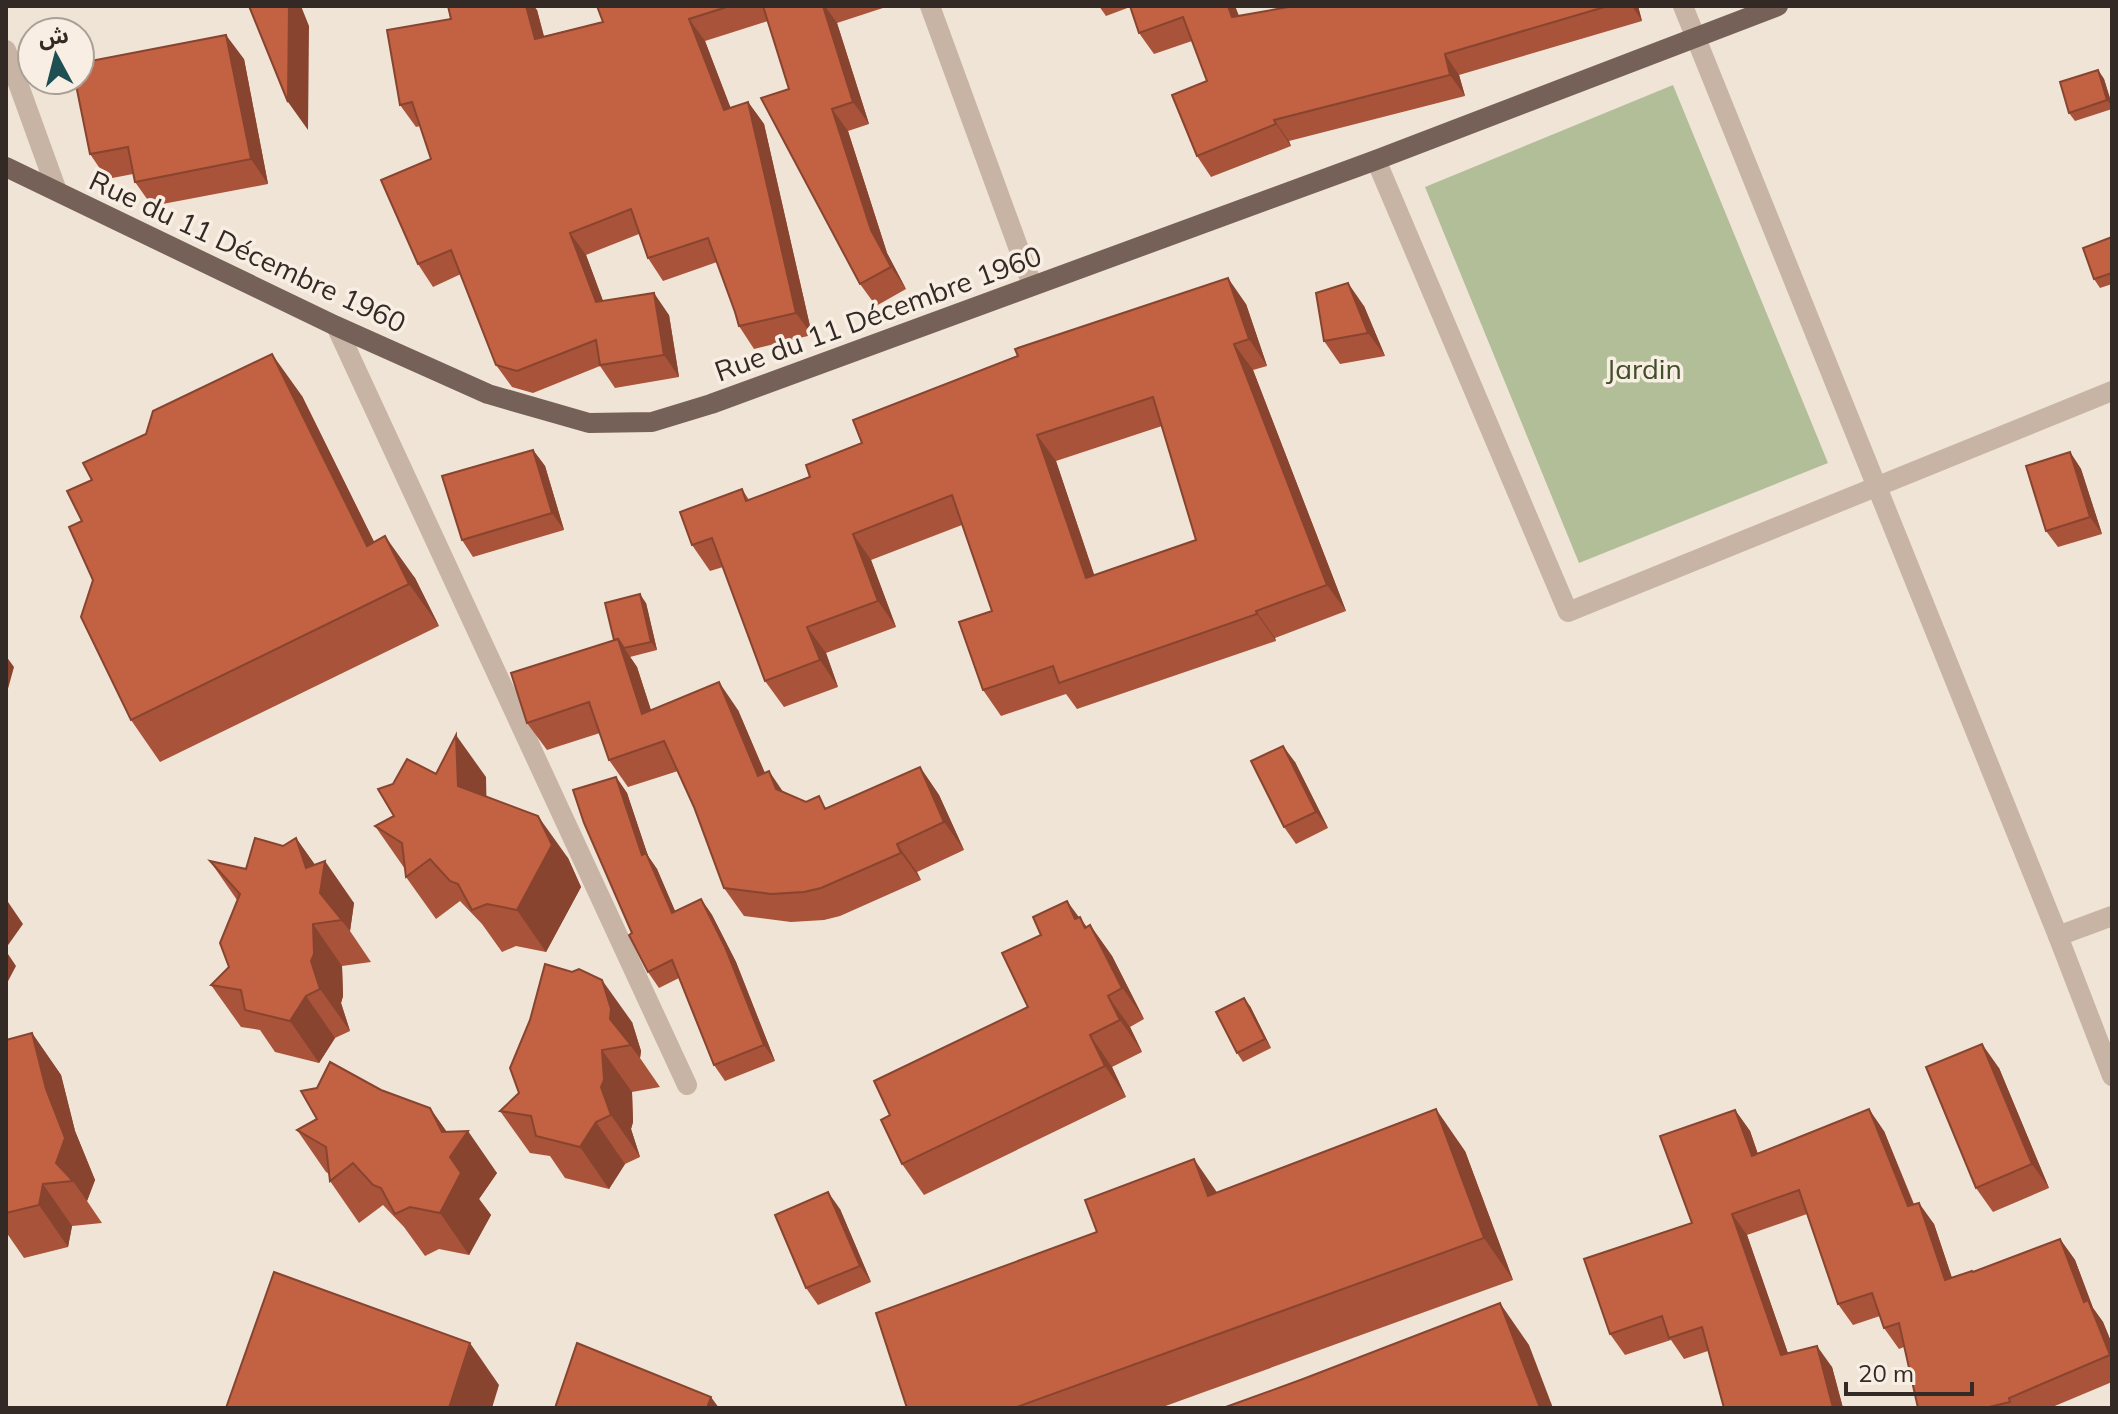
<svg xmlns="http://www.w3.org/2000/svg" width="2118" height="1414" font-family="Mulish,'Noto Sans Arabic',sans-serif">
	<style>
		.green { fill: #b2be98 }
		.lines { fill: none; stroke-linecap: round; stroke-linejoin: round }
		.minor { stroke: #c7b4a4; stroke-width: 20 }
		.major { stroke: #756157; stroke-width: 20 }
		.wall { fill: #a8533a; fill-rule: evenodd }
		.shaded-wall { fill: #88442f }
		.building { fill: #c36143; stroke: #88442f; stroke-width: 2; fill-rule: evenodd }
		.labels { text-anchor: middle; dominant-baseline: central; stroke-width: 7; stroke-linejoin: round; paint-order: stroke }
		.street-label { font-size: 28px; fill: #332a25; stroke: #f8eee3 }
		.park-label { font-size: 28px; fill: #42502a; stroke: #f8eee3 }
	</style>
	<rect width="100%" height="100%" fill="#f0e4d7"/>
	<!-- green -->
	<path class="green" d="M1673,85L1828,463L1579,563L1425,187Z"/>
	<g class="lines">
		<!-- minor -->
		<g class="minor">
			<path d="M930,6L1032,285"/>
			<path d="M1683,6L2058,936L2112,1076"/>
			<path d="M6,50L57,191"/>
			<path d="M1376,160L1568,612L2112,391"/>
			<path d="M336,326L687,1085"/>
			<path d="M2058,936L2112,916"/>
		</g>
		<!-- major -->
		<path class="major" d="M6,167L336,326L488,394L589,423L652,422L711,404L1376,160L1778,6"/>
	</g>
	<!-- wall -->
	<g class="wall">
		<path d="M597,6H889L837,23L869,124L848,131L887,253L906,289L876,306L860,284L789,89L768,21L705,41L730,108L748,102L764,124L812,335L754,349L739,326L735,312L717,262L663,281L648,258L639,234L586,255L603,301L669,315L679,377L615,388L600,366L533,393L512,387L496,365L461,274L433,287L418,264L431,159L420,126L416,127L400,105L537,10L544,36L603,22Z"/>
		<path d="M1099,6H1235L1239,16L1294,6H1638L1642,21L1459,75L1465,96L1289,141L1291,146L1211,177L1197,156L1207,81L1192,41L1154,54L1139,33L1130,7L1106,16Z"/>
		<path d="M244,59L268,184L152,206L135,182L133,174L107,179L90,154Z"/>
		<path d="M2098,70L2104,79L2112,104V109L2075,121L2069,113Z"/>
		<path d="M2112,237V284L2100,288L2094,279Z"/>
		<path d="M1246,304L1267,366L1253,370L1346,611L1275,638L1276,641L1077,709L1066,694L1001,716L983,690L992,611L962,525L871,560L896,627L826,653L838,687L784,707L765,681L723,567L710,571L692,545L742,489L749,500ZM1162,426L1196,540L1094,575L1056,461Z"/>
		<path d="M1364,306L1385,356L1340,364L1324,341Z"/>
		<path d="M302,396L374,542L415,578L439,626L160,762L131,720L93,580L82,521Z"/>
		<path d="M533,450L545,466L564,530L473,557L462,540Z"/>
		<path d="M2070,452L2081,469L2102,534L2058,547L2046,531Z"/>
		<path d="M646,603L657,650L630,657L637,667L651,710H738L765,773L783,792L806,802L828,808L920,767L939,795L964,850L917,872L921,880L840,916L824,920L791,922L744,916L724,888L694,807L678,771L628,787L609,760L600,733L547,750L527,723L614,640Z"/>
		<path d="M1295,762L1328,828L1296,844L1284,827Z"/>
		<path d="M436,774L486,777V797L568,858L581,887L546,952L516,946L502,952L482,924L460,901L436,919L406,877L405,869L375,826L394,816Z"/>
		<path d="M616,777L627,793L648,856L657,869L675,912L701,899L712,915L736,962L775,1061L725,1081L714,1065L679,978L659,988L648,972L632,933Z"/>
		<path d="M296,838L315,865L354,903L350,931L371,962L342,966L343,996L341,1003L350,1031L335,1038L319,1063L275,1052L260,1030L241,1027L211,985L229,967L237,900L210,861L246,869Z"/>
		<path d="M1079,917L1087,927L1090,925L1112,956L1144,1019L1130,1027L1142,1052L1112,1067L1126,1097L924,1195L902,1164L890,1115L1028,1007Z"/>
		<path d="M1250,1006L1271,1048L1243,1062L1237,1053Z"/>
		<path d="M632,1022L641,1051L640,1058L660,1087L632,1092L633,1122L631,1129L640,1157L625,1164L609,1189L565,1178L550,1156L530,1153L500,1111Z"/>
		<path d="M32,1033L61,1075L75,1131L95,1180L87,1201L102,1223L72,1226L68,1247L24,1258L6,1232V1040Z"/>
		<path d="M1999,1068L2049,1188L1993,1212L1976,1188Z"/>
		<path d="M381,1090L430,1108L447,1132L497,1173L479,1199L491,1215L469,1255L439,1249L425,1256L404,1227L383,1205L359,1223L330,1181L329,1174L326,1172L297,1130L317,1119Z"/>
		<path d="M1735,1110L1750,1131L1758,1154L1884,1131L1914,1204L1934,1224L1952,1278L1973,1272L2060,1239L2075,1260L2093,1308L2103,1322L2112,1344V1382L2050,1408H1918L1904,1347L1899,1349L1884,1328L1880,1316L1853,1325L1838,1304L1807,1214L1747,1235L1788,1353L1832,1367L1843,1408H1724L1708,1351L1684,1359L1671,1340L1625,1355L1610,1334L1692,1223Z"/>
		<path d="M1465,1151L1513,1280L1160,1408H907L1217,1192Z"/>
		<path d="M840,1209L871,1282L818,1305L806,1288Z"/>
	</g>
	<!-- shaded-wall -->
	<g class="shaded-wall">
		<path d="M289,6H301L309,26L308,130L288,102Z"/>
		<path d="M526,6H534L537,10L550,61L535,39Z"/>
		<path d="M823,6H825L837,23L869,124L853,102Z"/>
		<path d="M1228,6H1235L1247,38L1232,17Z"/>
		<path d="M1632,6H1638L1642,21Z"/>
		<path d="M689,19L705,41L740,132L724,110Z"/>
		<path d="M226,35L244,59L268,184L251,159Z"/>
		<path d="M1445,54L1459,75L1465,96L1450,75Z"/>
		<path d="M2098,70L2104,79L2112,106L2107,100Z"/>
		<path d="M748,102L764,124L812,335L796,313Z"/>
		<path d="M832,109L848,131L887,253L906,289L891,267L871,230Z"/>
		<path d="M1274,120L1289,141L1291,146L1276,124Z"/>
		<path d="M570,233L586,255L612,325L596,302Z"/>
		<path d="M1228,278L1246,304L1267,366L1249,339Z"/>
		<path d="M1348,283L1364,306L1385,356L1368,333Z"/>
		<path d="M654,293L669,315L679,377L664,355Z"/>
		<path d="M1234,344L1253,370L1346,611L1327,585Z"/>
		<path d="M272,354L302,396L397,588L367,546Z"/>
		<path d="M1037,435L1056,461L1104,604L1086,578Z"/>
		<path d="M533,450L545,466L564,530L552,513Z"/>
		<path d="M2070,452L2081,469L2102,534L2090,517Z"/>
		<path d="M853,534L871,560L896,627L878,601Z"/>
		<path d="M385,536L415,578L439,626L409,584Z"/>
		<path d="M640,594L646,603L657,650L651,642Z"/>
		<path d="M1256,611L1275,638L1276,641L1257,614Z"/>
		<path d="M807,627L826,653L838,687L820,660Z"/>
		<path d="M618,639L637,667L661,742L642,714Z"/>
		<path d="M6,656L14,667L6,696Z"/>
		<path d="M719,682L738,710L778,804L758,776Z"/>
		<path d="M456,735L486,777L487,828L458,786Z"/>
		<path d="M1283,746L1295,762L1328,828L1316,812Z"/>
		<path d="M920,767L939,795L964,850L944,822Z"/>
		<path d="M769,771L788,799L776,789Z"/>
		<path d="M616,777L627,793L648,856L657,869L683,929L672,913L642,855Z"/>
		<path d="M538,816L568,858L581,887L546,952L517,910Z"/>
		<path d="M296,838L323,876L325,861L354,903L350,931L320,893L306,868Z"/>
		<path d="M897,844L917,872L921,880L901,853Z"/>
		<path d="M6,899L23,924L6,948Z"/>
		<path d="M701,899L712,915L736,962L775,1061L764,1045Z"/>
		<path d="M1067,901L1101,947L1090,925L1112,956L1144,1019L1075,919Z"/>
		<path d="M313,924L342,966L343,996L341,1003L350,1031L320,989L311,961Z"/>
		<path d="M6,951L16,966L6,985Z"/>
		<path d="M602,980L632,1022L641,1051L640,1058L610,1019Z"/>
		<path d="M306,996L335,1038L319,1063L290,1021Z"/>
		<path d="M1108,996L1130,1027L1142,1052L1120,1020Z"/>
		<path d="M1244,998L1250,1006L1271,1048L1265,1039Z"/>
		<path d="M32,1033L61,1075L75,1131L95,1180L87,1201L73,1181L56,1163L46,1089Z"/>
		<path d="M1090,1035L1112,1067L1126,1097L1105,1066Z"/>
		<path d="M1982,1044L1999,1068L2049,1188L2032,1164Z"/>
		<path d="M602,1050L632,1092L633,1122L631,1129L640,1157L611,1115L601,1087Z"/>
		<path d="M430,1108L457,1147L468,1131L497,1173L479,1199L491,1215L469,1255L440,1213L450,1157L442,1132Z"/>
		<path d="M1436,1109L1465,1151L1513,1280L1484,1238Z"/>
		<path d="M1869,1109L1884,1131L1923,1228L1908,1206Z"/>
		<path d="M1735,1110L1750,1131L1766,1178L1752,1156Z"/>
		<path d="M596,1122L625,1164L609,1189L580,1147Z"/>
		<path d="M1194,1159L1223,1201L1208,1196Z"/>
		<path d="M43,1184L72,1226L68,1247L39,1205Z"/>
		<path d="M828,1192L840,1209L871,1282L860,1266Z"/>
		<path d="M1919,1203L1934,1224L1960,1302L1945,1280Z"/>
		<path d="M1732,1214L1747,1235L1796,1377L1781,1355Z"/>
		<path d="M2060,1239L2075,1260L2093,1308L2103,1322L2112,1344V1357L2084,1302Z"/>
		<path d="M1500,1303L1529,1345L1553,1408H1540Z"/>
		<path d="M470,1343L499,1385L492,1408H449Z"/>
		<path d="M1817,1346L1832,1367L1843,1408H1833Z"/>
		<path d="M711,1397L719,1408H707Z"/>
	</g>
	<!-- building -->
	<g class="building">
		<path d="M249,6H289L288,102Z"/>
		<path d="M448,6H526L535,39L603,22L597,6H730L689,19L724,110L748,102L796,313L739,326L735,312L708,238L648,258L631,209L570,233L596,302L654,293L664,355L600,365L596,340L517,371L496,365L451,250L418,264L381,180L431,159L412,102L400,105L387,30L451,19Z"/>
		<path d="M763,6H823L853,102L832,109L871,230L891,267L860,284L761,98L789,89Z"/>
		<path d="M1130,6H1228L1232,17L1294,6H1608L1445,54L1450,75L1274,120L1276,124L1197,156L1172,95L1207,81L1183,17L1139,33Z"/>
		<path d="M226,35L251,159L135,182L128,147L90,154L75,80H80V63Z"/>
		<path d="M2098,70L2107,100L2069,113L2060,82Z"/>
		<path d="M2112,237V273L2094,279L2083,248Z"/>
		<path d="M1228,278L1249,339L1234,344L1327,585L1256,611L1257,614L1059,683L1053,666L983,690L959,622L992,611L952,495L853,534L878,601L807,627L820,660L765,681L712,538L692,545L680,512L742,489L746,501L810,477L806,465L862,443L853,420L1018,356L1015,349ZM1153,397L1196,540L1086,578L1037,435Z"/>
		<path d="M1348,283L1368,333L1324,341L1316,293Z"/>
		<path d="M272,354L367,546L385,536L409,584L131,720L81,617L93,580L69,527L82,521L67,491L92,480L83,463L146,434L153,411Z"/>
		<path d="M533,450L552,513L462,540L442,476Z"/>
		<path d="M2070,452L2090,517L2046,531L2026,466Z"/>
		<path d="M640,594L651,642L624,648L618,639L614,640L605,603Z"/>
		<path d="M618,639L642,714L719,682L758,776L769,771L776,789L806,802L819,796L825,809L920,767L944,822L897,844L901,853L821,888L804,892L771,894L724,888L694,807L664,741L609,760L589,702L527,723L511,673Z"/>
		<path d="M456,735L458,786L538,816L552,845L517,910L487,904L472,910L458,884L450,881L430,859L406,877L402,843L375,826L394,816L378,789L393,784L407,759L436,774Z"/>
		<path d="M1283,746L1316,812L1284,827L1251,761Z"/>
		<path d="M616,777L642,855L646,853L672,913L701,899L725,947L764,1045L714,1065L672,960L648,972L629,935L632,933L584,823L573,790Z"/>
		<path d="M255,838L283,846L296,838L306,868L325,861L320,893L342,920L313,924L314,954L311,961L320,989L306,996L290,1021L245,1010L241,990L211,985L229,967L220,943L240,894L210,861L246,869Z"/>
		<path d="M1067,901L1075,919L1080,917L1085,928L1090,925L1122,988L1108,996L1120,1020L1090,1035L1105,1066L902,1164L881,1120L890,1115L874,1081L1028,1007L1002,953L1041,935L1033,917Z"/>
		<path d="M545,964L572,972L579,969L602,980L611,1009L610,1019L631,1045L602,1050L604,1080L601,1087L611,1115L596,1122L580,1147L536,1136L531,1116L500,1111L519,1093L510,1068L530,1020Z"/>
		<path d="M1244,998L1265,1039L1237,1053L1216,1012Z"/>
		<path d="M32,1033L46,1089L65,1138L56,1163L73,1181L43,1184L39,1205L6,1213V1040Z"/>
		<path d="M1982,1044L2032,1164L1976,1188L1926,1067Z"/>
		<path d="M330,1062L381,1090L430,1108L442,1132L468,1131L450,1157L461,1173L440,1213L410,1207L395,1214L381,1188L373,1185L353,1163L330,1181L326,1147L297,1130L317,1119L301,1091L317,1088Z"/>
		<path d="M1436,1109L1484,1238L1014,1408H907L876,1313L1097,1232L1085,1200L1194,1159L1208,1196Z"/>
		<path d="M1869,1109L1908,1206L1919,1203L1945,1280L1972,1271L1973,1272L2060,1239L2084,1302L2088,1300L2110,1355L2009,1398L2010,1402L1985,1408H1918L1899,1323L1884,1328L1872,1293L1838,1304L1799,1190L1732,1214L1781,1355L1817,1346L1833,1408H1724L1702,1327L1669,1338L1662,1316L1610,1334L1584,1259L1692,1223L1660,1136L1735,1110L1752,1156Z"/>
		<path d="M828,1192L860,1266L806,1288L775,1215Z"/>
		<path d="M274,1272L470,1343L449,1408H226Z"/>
		<path d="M1500,1303L1540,1408H1223L1303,1379Z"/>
		<path d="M577,1343L711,1397L707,1408H555Z"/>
	</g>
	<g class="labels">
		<!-- street labels -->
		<g class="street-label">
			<text transform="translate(248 251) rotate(25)">Rue du 11 Décembre 1960</text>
			<text transform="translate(878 313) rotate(-20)">Rue du 11 Décembre 1960</text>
		</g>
		<!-- park labels -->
		<g class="park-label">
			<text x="1644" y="368">Jardin</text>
		</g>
	</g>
	<!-- border -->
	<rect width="2118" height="1414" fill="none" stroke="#332a25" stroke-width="16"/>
	<!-- north arrow -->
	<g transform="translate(56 56) rotate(353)"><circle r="38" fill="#f8eee3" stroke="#a9a097" stroke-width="2"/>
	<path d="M0-6L14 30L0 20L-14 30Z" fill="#1d4f53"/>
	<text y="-12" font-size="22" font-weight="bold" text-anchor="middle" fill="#332a25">ش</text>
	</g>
	<!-- scale -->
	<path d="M1846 1382v12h126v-12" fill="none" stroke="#332a25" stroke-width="4"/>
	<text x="1858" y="1382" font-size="24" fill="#332a25" stroke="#f8eee3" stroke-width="6" paint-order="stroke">20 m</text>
</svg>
